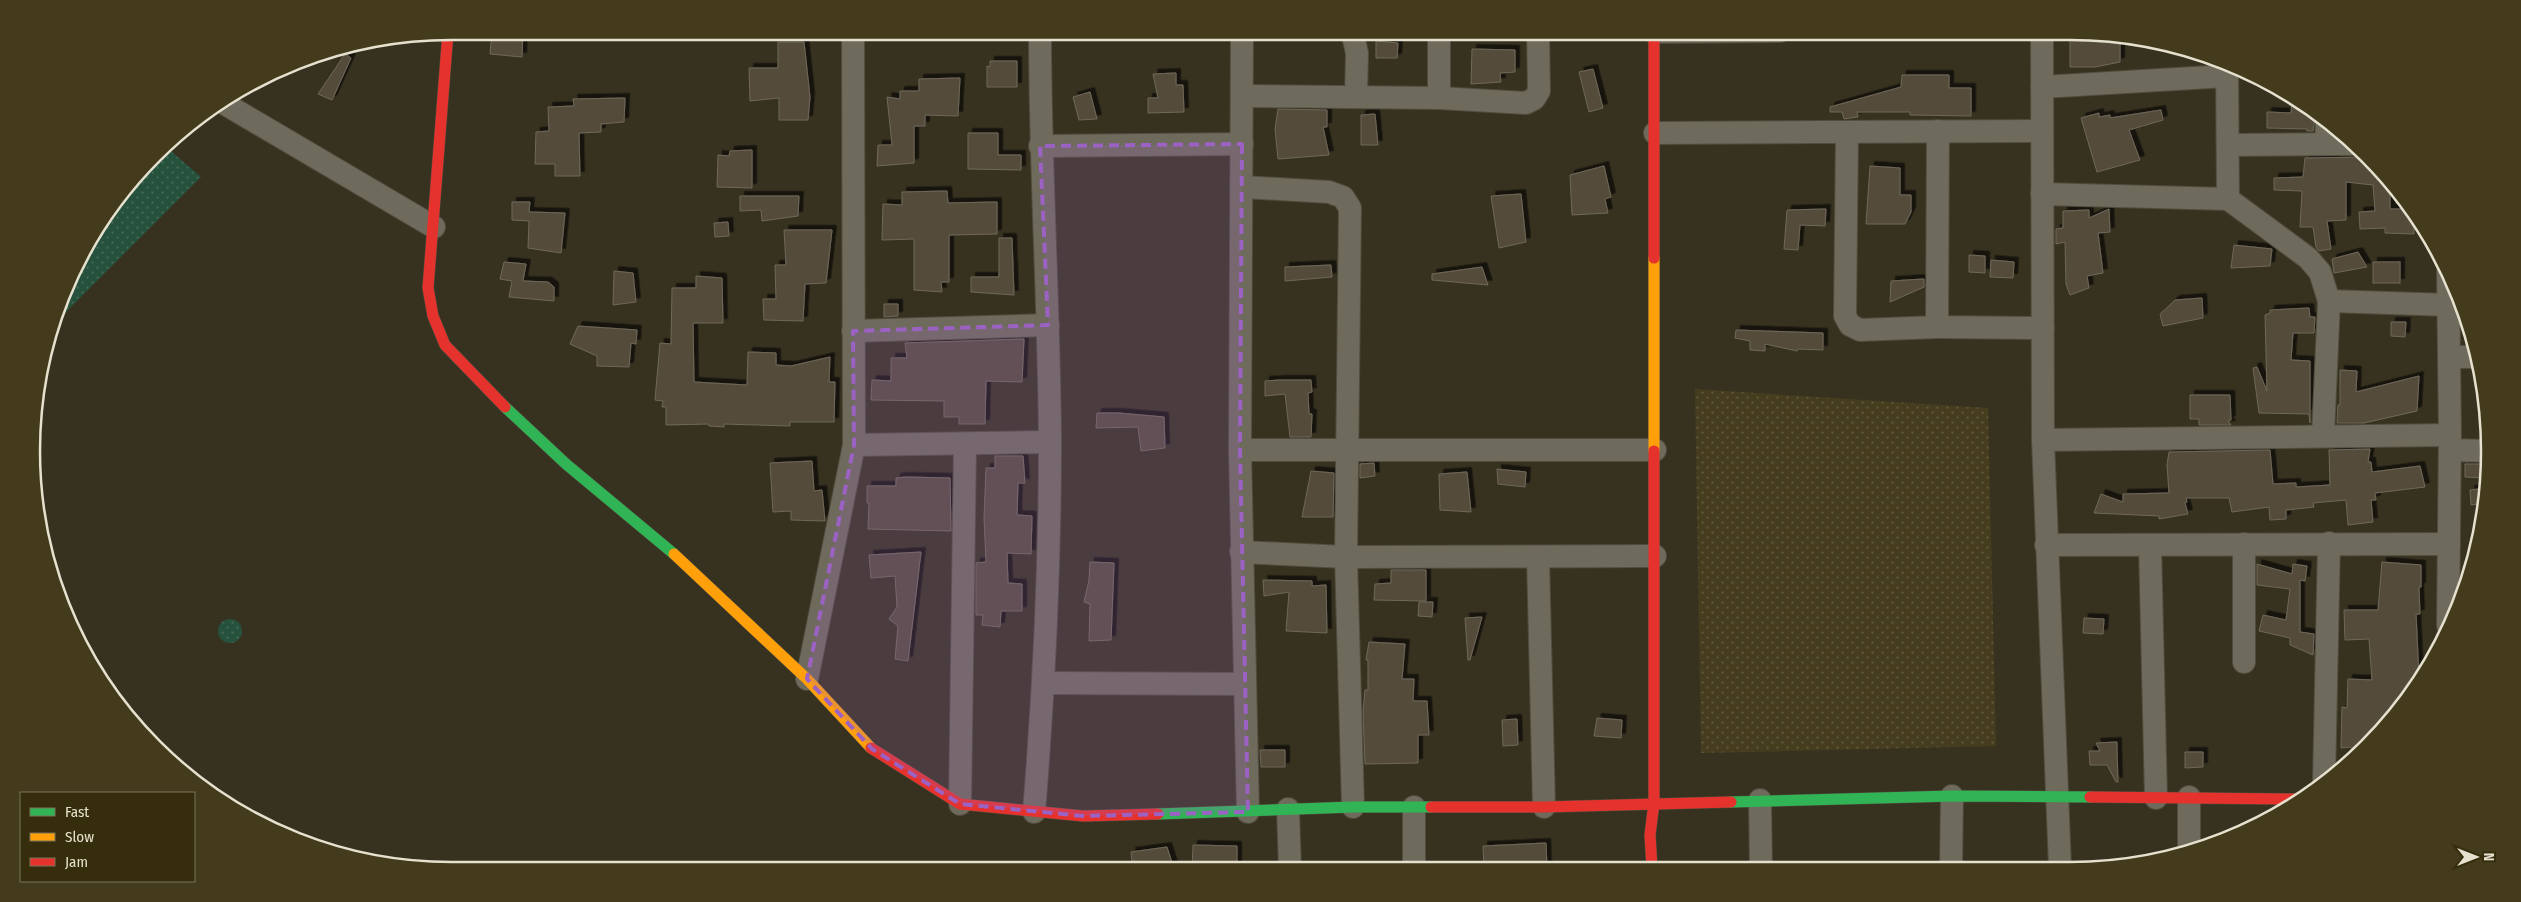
<svg xmlns="http://www.w3.org/2000/svg" width="2521" height="902" font-family="'Fira Sans Condensed',sans-serif">
	<style>
		.grass { fill: url(#grass-dots) }
		.sand { fill: url(#sand-dots) }
		.building { fill: #544b3a; stroke: #6f685a; filter: url(#shadow) }
		.lines { fill: none; stroke-linecap: round; stroke-linejoin: round }
		.street-casing { stroke: #514d3e; stroke-width: 24 }
		.fast-casing { stroke: #514d3e; stroke-width: 12 }
		.slow-casing { stroke: #514d3e; stroke-width: 12 }
		.jam-casing { stroke: #514d3e; stroke-width: 12 }
		.street { stroke: #6e6a5c; stroke-width: 22 }
		.fast { stroke: #30b455; stroke-width: 11 }
		.slow { stroke: #ff9f0a; stroke-width: 11 }
		.jam { stroke: #e5322d; stroke-width: 11 }
		.marked { fill: #9b62c4; fill-opacity: 0.2; stroke: #9b62c4; stroke-width: 4; stroke-dasharray: 10 6; stroke-linejoin: round }
		.rim { fill: none; stroke: #e5e1ce; stroke-width: 2.5 }
	</style>
	<defs>
		<pattern id="grass-dots" width="8" height="8" patternUnits="userSpaceOnUse" patternTransform="scale(1.25)"><rect width="8" height="8" fill="#26513d"/><path d="M2 2h.1M6 6h.1" fill="none" stroke="#456a58" stroke-width="1.8" stroke-linecap="round"/></pattern>
		<pattern id="sand-dots" width="8" height="8" patternUnits="userSpaceOnUse" patternTransform="scale(1.25)"><rect width="8" height="8" fill="#463d1f"/><path d="M2 2h.1M6 6h.1" fill="none" stroke="#61593e" stroke-width="1.8" stroke-linecap="round"/></pattern>
		<filter id="shadow"><feDropShadow dx="4.5" dy="-4.5" stdDeviation="0" flood-color="#0009"/></filter>
	</defs>
	<rect width="100%" height="100%" fill="#373220"/>
	<!-- grass -->
	<g class="grass">
		<path d="M165,146L201,177L58,320L75,265L118,195Z"/>
		<circle cx="230" cy="631" r="12"/>
	</g>
	<!-- sand -->
	<path class="sand" d="M1695,389L1988,408L1996,746L1701,753Z"/>
	<!-- building -->
	<g class="building">
		<path d="M492,31H523L522,57L490,54Z"/>
		<path d="M2070,31L2120,38V62L2095,67H2070Z"/>
		<path d="M1376,41L1398,43L1397,58H1376Z"/>
		<path d="M778,42H804L810,97L808,120H779V98L750,101L749,68H778Z"/>
		<path d="M1472,49L1515,50V72L1500,73L1501,82L1471,84Z"/>
		<path d="M345,54L351,58L332,100L318,94Z"/>
		<path d="M990,61H1017V87H987V66L990,67Z"/>
		<path d="M1593,69L1603,108L1589,112L1579,72Z"/>
		<path d="M1176,73V85H1183L1184,112L1148,113V98H1158L1153,74Z"/>
		<path d="M1902,75H1949V88H1971V116L1910,115V112H1857L1858,117L1844,119L1842,112H1830V107L1901,87Z"/>
		<path d="M960,78L958,116L925,115V126H914V163L877,166L878,145H892L887,97L900,99V91H919V79Z"/>
		<path d="M1090,92L1097,119L1079,120L1073,97Z"/>
		<path d="M625,98L624,122L601,124V132L579,133L580,176H555V164H535L536,132L549,131L548,107L574,106L573,99Z"/>
		<path d="M2292,102L2301,103L2316,112L2313,131H2307V129L2267,128V112L2291,113Z"/>
		<path d="M1278,109L1327,110V127H1323L1329,155L1278,159L1275,129Z"/>
		<path d="M2161,110L2163,120L2129,130L2140,160L2097,172L2081,118L2099,113V117L2110,115V118Z"/>
		<path d="M1375,114L1378,145H1361V115Z"/>
		<path d="M968,133H998V155H1021V170L968,169Z"/>
		<path d="M752,150V188L717,187L718,155L729,156L730,151Z"/>
		<path d="M2368,157L2373,162L2372,172L2386,174L2395,188L2390,187V209H2411L2414,214V234L2385,233V228L2360,229L2359,212L2375,211L2373,185L2346,182V220L2327,221L2331,249L2319,251L2316,247L2313,227H2300L2302,191L2274,190V178L2303,177L2305,158Z"/>
		<path d="M1604,166L1611,197L1605,199L1608,213L1572,215L1570,175Z"/>
		<path d="M1870,166L1900,168V195H1911V212L1905,224H1866Z"/>
		<path d="M947,191L948,203L997,202V234L949,235V282H941L942,292L914,290V239L882,240L883,204L902,205V192Z"/>
		<path d="M1521,194L1526,242L1499,248L1491,196Z"/>
		<path d="M740,196H799L798,216L762,221L761,210L740,211Z"/>
		<path d="M512,202H530L529,212L565,213L561,253L528,248L529,221L512,220Z"/>
		<path d="M1826,209L1825,226L1800,225L1798,250L1784,249L1787,210Z"/>
		<path d="M2109,209L2110,232L2098,233L2103,273L2087,276L2089,288L2070,295L2066,284L2065,242L2056,244V229L2063,228V211L2089,210V218Z"/>
		<path d="M728,222L729,236L715,237L714,223Z"/>
		<path d="M784,230H832L826,283L805,284L803,321L764,320L763,299H776L775,265H786Z"/>
		<path d="M999,238H1012L1014,295L971,292V277H999Z"/>
		<path d="M2234,245L2272,249L2270,266L2231,268Z"/>
		<path d="M2358,252L2367,267L2334,273L2332,259Z"/>
		<path d="M1969,255L1985,256V273L1969,272Z"/>
		<path d="M1991,260L2014,262L2013,278L1990,277Z"/>
		<path d="M504,262L526,264L523,281L548,282L554,287V301L509,297L512,281L500,279Z"/>
		<rect x="2373" y="262" width="27" height="21"/>
		<path d="M1331,265L1332,277L1285,281V267Z"/>
		<path d="M1482,267L1488,285L1432,280V274Z"/>
		<path d="M614,271L633,273L636,302L613,305Z"/>
		<path d="M696,276L722,278L723,323H693L694,382L747,385L748,352L776,353V365L791,366L830,357L829,382H835L834,422H790V426L724,424V427L709,426V424L666,425V407H662L663,401L655,400L660,343L671,344L672,288H696Z"/>
		<path d="M1924,279V287L1890,302L1891,281Z"/>
		<path d="M2202,298L2203,318L2163,326L2160,314L2175,300Z"/>
		<path d="M884,304H898V316L884,317Z"/>
		<path d="M2309,308L2310,317H2315L2314,333H2293L2291,360L2310,361V423L2309,414L2259,413L2253,368L2257,367L2267,391L2265,315L2270,313V310Z"/>
		<path d="M2391,322H2406L2405,337L2391,336Z"/>
		<path d="M578,326L637,330L636,344L631,343L629,367L597,366V356L570,344Z"/>
		<path d="M1736,330L1823,333V350L1798,349L1797,351L1765,344V351L1750,350V341L1735,338Z"/>
		<path d="M1024,339L1022,382L986,381L985,424H959V417H944V401L871,400L872,380L891,381V358H907L905,343Z"/>
		<path d="M2340,370L2357,371L2356,392L2419,376L2417,411L2364,423H2337L2338,405H2340Z"/>
		<path d="M1280,380H1311L1312,392L1308,393L1309,414H1312L1311,437H1290L1285,394L1265,396V381Z"/>
		<path d="M2190,395H2230L2231,420L2228,421L2231,425H2199V419H2190Z"/>
		<path d="M1097,413H1118L1164,417L1165,448L1141,451L1138,427L1096,428Z"/>
		<path d="M2370,449L2368,462H2371L2372,472L2420,466L2425,487L2375,493L2376,500H2371L2373,522L2348,525L2346,500L2313,503L2314,507L2286,510V519L2270,520L2269,507L2232,512L2229,498H2186L2187,502L2185,503L2188,514L2159,519V516L2094,513L2101,494L2123,502V494L2169,493L2167,465L2169,452L2270,450L2273,484L2296,483V487L2330,485L2329,450Z"/>
		<path d="M995,456H1023L1025,483H1018L1017,515L1032,516L1031,554L1007,553L1008,583L1022,584V611H1001L1000,627L982,625L983,615H976V563L986,562L984,518L986,468H995Z"/>
		<path d="M812,461L814,491L822,490L825,521L791,520V511L773,512L770,463Z"/>
		<path d="M1374,463L1375,476L1360,478V464Z"/>
		<path d="M2465,464H2483V478L2465,477Z"/>
		<path d="M1497,469L1526,472L1525,487L1498,484Z"/>
		<path d="M1311,471L1334,473L1333,517H1302Z"/>
		<path d="M1467,472L1471,512L1440,510L1439,474Z"/>
		<path d="M906,477L950,478L951,531L868,529L869,503H867V486H896V478Z"/>
		<path d="M2487,488L2485,503L2471,505L2470,490Z"/>
		<path d="M921,552L908,661L895,659L898,626L889,619L897,607L895,576L871,578L869,555Z"/>
		<path d="M1090,562L1114,563L1111,640L1089,641L1090,604L1084,602L1089,580Z"/>
		<path d="M2382,562L2421,565V587H2419L2420,614H2416L2419,678L2357,755L2350,747L2341,748L2342,707L2347,708L2348,679L2372,680L2369,639L2345,640L2344,610H2378Z"/>
		<path d="M2257,564L2292,574L2293,564L2307,566L2305,581L2300,580V632L2314,634L2313,655L2290,645V638L2259,631L2263,615L2286,620L2290,589L2257,585Z"/>
		<path d="M1391,570H1426V601L1374,600L1375,584L1391,583Z"/>
		<path d="M1263,580L1312,581V586L1326,585L1327,633L1286,631L1289,592L1264,596Z"/>
		<path d="M1419,602H1433L1432,617L1418,616Z"/>
		<path d="M1482,617L1470,660H1468L1465,618Z"/>
		<path d="M2084,618L2104,619L2103,634L2083,633Z"/>
		<path d="M1369,642L1405,644L1402,679H1414L1413,701H1427L1429,735H1418V763L1365,764L1363,712L1365,690H1368V660H1366Z"/>
		<path d="M1597,718L1622,720L1621,738L1594,736Z"/>
		<path d="M1517,719L1518,745L1503,746L1502,720Z"/>
		<path d="M2117,742V750L2118,782H2116L2107,765H2090L2089,751H2100L2096,743Z"/>
		<path d="M1260,750H1285V767H1261Z"/>
		<path d="M2185,752H2203V767L2185,768Z"/>
		<path d="M1546,843L1547,868L1484,869L1483,846Z"/>
		<path d="M1193,845L1237,846V869H1192Z"/>
		<path d="M1167,847L1174,869H1133L1131,852Z"/>
	</g>
	<g class="lines">
		<!-- street casing -->
		<g class="street-casing">
			<g id="street">
				<path d="M1242,31L1240,450L1248,812"/>
				<path d="M1352,31L1357,53L1356,96"/>
				<path d="M1439,31V98"/>
				<path d="M2042,31L2043,440L2060,867"/>
				<path d="M1654,32L1780,31"/>
				<path d="M2042,87L2227,76"/>
				<path d="M1242,96L1439,98L1526,103L1534,99L1539,91L1538,31"/>
				<path d="M225,104L434,227"/>
				<path d="M1938,131L1937,327L2043,328"/>
				<path d="M1655,133L2042,131"/>
				<path d="M1847,133L1845,316L1850,325L1860,330L1937,327"/>
				<path d="M2326,144L2327,120"/>
				<path d="M2228,145L2353,144"/>
				<path d="M1040,146L1242,144"/>
				<path d="M1243,187L1329,192L1343,197L1350,208L1346,557L1353,807"/>
				<path d="M2042,194L2228,199L2227,64"/>
				<path d="M2228,199L2308,258L2320,272L2329,301L2323,436"/>
				<path d="M2448,273L2450,435L2448,625"/>
				<path d="M2329,301L2449,305"/>
				<path d="M853,331L1048,325"/>
				<path d="M2449,357H2477"/>
				<path d="M2043,440L2450,435"/>
				<path d="M854,445L1050,442"/>
				<path d="M1240,450H1655"/>
				<path d="M2450,450L2488,451"/>
				<path d="M2244,544V662"/>
				<path d="M2046,545L2449,544"/>
				<path d="M2150,545L2156,798"/>
				<path d="M1241,552L1346,557L1655,556"/>
				<path d="M1538,557L1544,807"/>
				<path d="M807,679L854,445L853,31"/>
				<path d="M1044,683L1244,684"/>
				<path d="M2324,782L2329,543"/>
				<path d="M2189,797V848"/>
				<path d="M1760,800L1761,868"/>
				<path d="M960,804L965,444"/>
				<path d="M1288,809L1290,869"/>
				<path d="M1034,812C1044,689 1050,564 1050,440C1049,303 1040,168 1040,31"/>
				<path d="M1951,867L1952,796"/>
				<path d="M1414,869V807"/>
			</g>
		</g>
		<!-- fast casing -->
		<g class="fast-casing">
			<g id="fast">
				<path d="M505,407L566,464L674,554"/>
				<path d="M1731,802L1952,796L2090,797"/>
				<path d="M1158,814L1353,807H1431"/>
			</g>
		</g>
		<!-- slow casing -->
		<g class="slow-casing">
			<g id="slow">
				<path d="M1654,258V451"/>
				<path d="M674,554L807,679L871,748"/>
			</g>
		</g>
		<!-- jam casing -->
		<g class="jam-casing">
			<g id="jam">
				<path d="M1654,31V258"/>
				<path d="M448,32L428,288L433,316L445,345L505,407"/>
				<path d="M871,748L960,804L1083,816L1158,814"/>
				<path d="M2090,797L2298,799"/>
				<path d="M1431,807H1544L1731,802"/>
				<path d="M1652,868L1650,835L1654,803V451"/>
			</g>
		</g>
		<!-- street -->
		<use href="#street" class="street"/>
		<!-- fast -->
		<use href="#fast" class="fast"/>
		<!-- slow -->
		<use href="#slow" class="slow"/>
		<!-- jam -->
		<use href="#jam" class="jam"/>
	</g>
	<!-- marked area -->
	<path class="marked" d="M1242,144L1240,450L1248,812L1083,816L960,804L872,749L807,679L854,445L853,331L1048,325L1040,146Z"/>
	<!-- crop -->
	<path d="M0 0H2521V902H0ZM451 40H2070A411 411 0 0 1 2481 451V451A411 411 0 0 1 2070 862H451A411 411 0 0 1 40 451V451A411 411 0 0 1 451 40Z" fill="#433b1c" fill-rule="evenodd"/>
	<path class="rim" d="M451 40H2070A411 411 0 0 1 2481 451V451A411 411 0 0 1 2070 862H451A411 411 0 0 1 40 451V451A411 411 0 0 1 451 40Z"/>
	<!-- legend -->
	<rect x="20" y="792" width="175" height="90" fill="#352d0c" stroke="#7b755a"/>
	<rect x="30" y="808" width="25" height="8" fill="#30b455" stroke="#7b755a"/>
	<text x="65" y="817" font-size="15" fill="#e5e1ce">Fast</text>
	<rect x="30" y="833" width="25" height="8" fill="#ff9f0a" stroke="#7b755a"/>
	<text x="65" y="842" font-size="15" fill="#e5e1ce">Slow</text>
	<rect x="30" y="858" width="25" height="8" fill="#e5322d" stroke="#7b755a"/>
	<text x="65" y="867" font-size="15" fill="#e5e1ce">Jam</text>
	<!-- north arrow -->
	<g transform="translate(2476 857) rotate(90)" stroke="#352d0c" stroke-width="4" paint-order="stroke">
	<path d="M0-4L9 19L0 12L-9 19Z" fill="#e5e1ce"/>
	<text y="-8" font-size="14" font-weight="bold" text-anchor="middle" fill="#e5e1ce">N</text>
	</g>
</svg>
